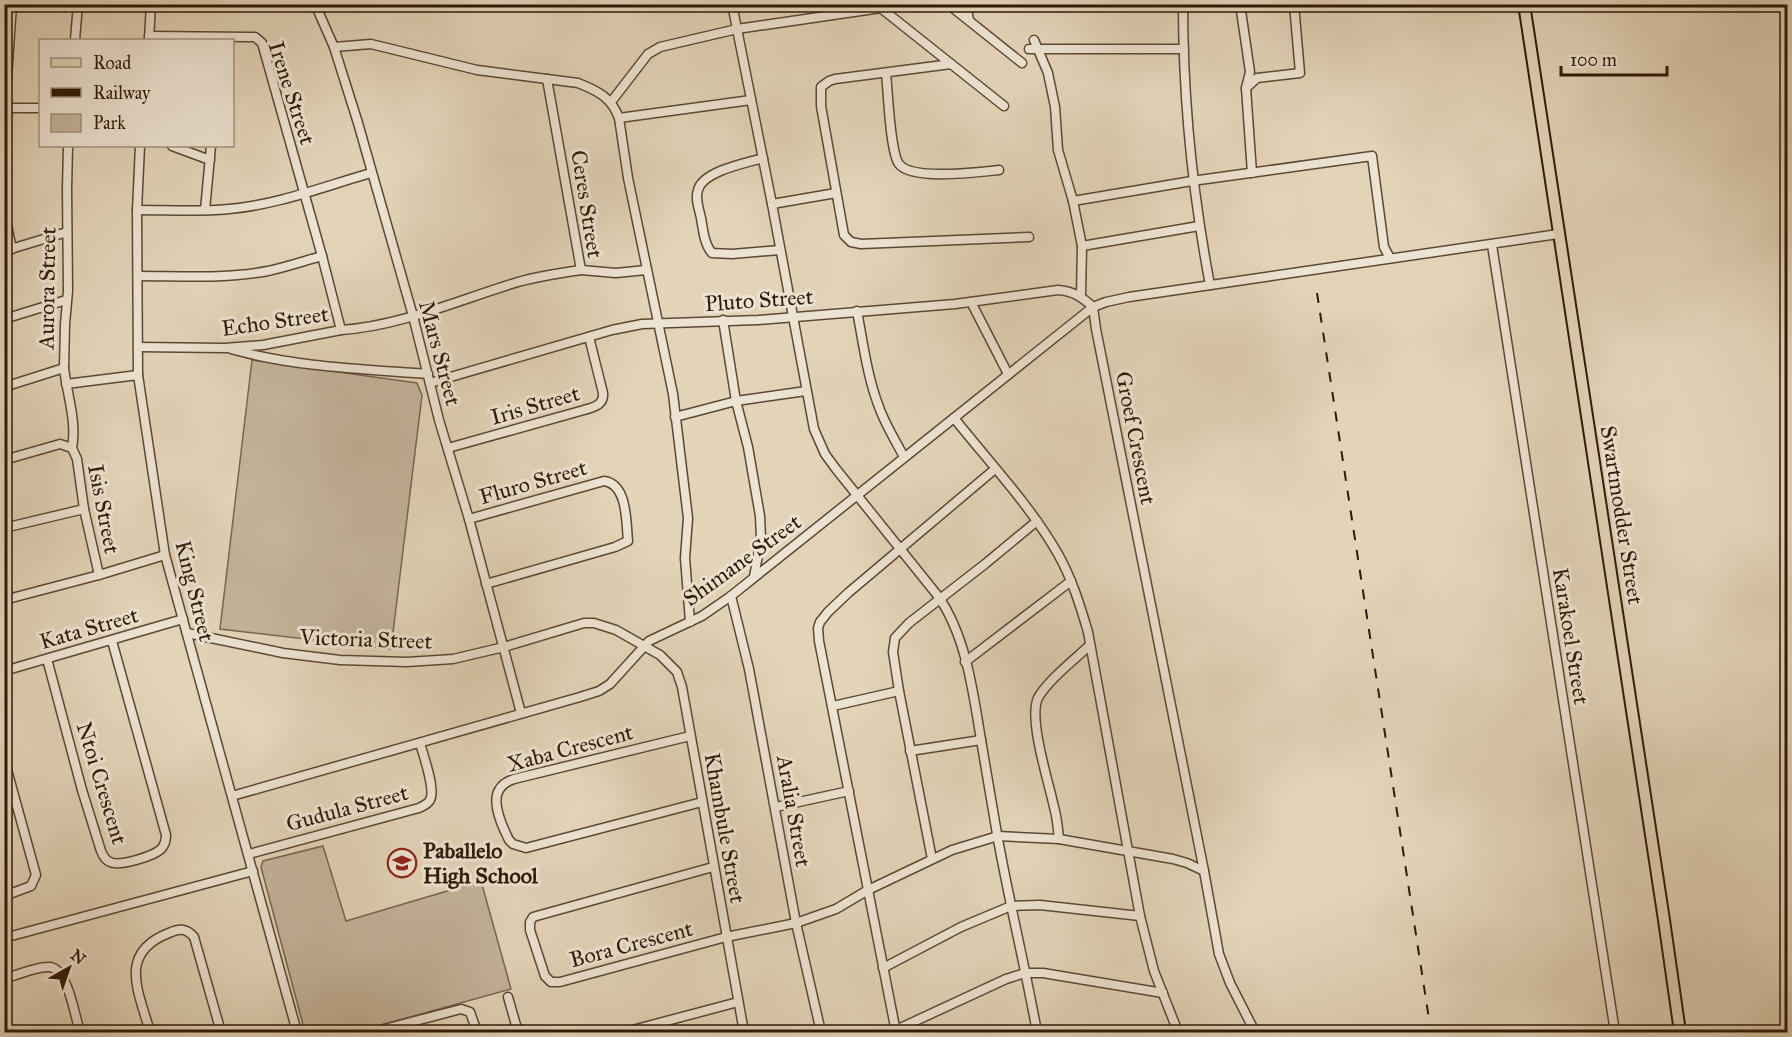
<svg xmlns="http://www.w3.org/2000/svg" width="1792" height="1037" font-family="'IM FELL Great Primer',serif">
	<style>
		.green { fill: #c4b49b; stroke: #7a6651; stroke-width: 1.5 }
		.lines { fill: none; stroke-linecap: round; stroke-linejoin: round }
		.minor-casing { stroke: #5c4834; stroke-width: 11 }
		.major-casing { stroke: #2f1907; stroke-width: 14 }
		.minor { stroke: #ede3d2; stroke-width: 8 }
		.major { stroke: #e3d4b9; stroke-width: 10 }
		.rail { stroke: #2f1907; stroke-width: 2; stroke-dasharray: 10 10; stroke-linecap: butt }
		.labels { text-anchor: middle; dominant-baseline: central; stroke-width: 6; stroke-linejoin: round; paint-order: stroke }
		.street-label { font-size: 22px; fill: #2f1907; stroke: #ede3d2 }
		.poi-label { font-size: 22px; font-weight: bold; fill: #2f1907; stroke: #ede3d2; text-anchor: start }
	</style>
	<rect width="100%" height="100%" fill="#e3d4b9"/>
	<filter id="stains"><feTurbulence type="fractalNoise" baseFrequency=".00333" numOctaves="4"/><feColorMatrix values="0 0 0 0 .2 0 0 0 0 .09 0 0 0 0 .02 0 0 0 .5 -.17"/></filter>
	<radialGradient id="worn" r=".72"><stop offset=".6" stop-color="#630" stop-opacity="0"/><stop offset="1" stop-color="#630" stop-opacity=".3"/></radialGradient>
	<!-- green -->
	<g class="green">
		<path d="M252,360L417,383L422,395L391,649L220,629Z"/>
		<path d="M323,846L346,921L481,881L511,989L356,1032H305L261,867L263,861Z"/>
	</g>
	<g class="lines">
		<!-- minor casing -->
		<g class="minor-casing">
			<g id="minor">
				<path d="M315,4L334,47L358,123L413,316L439,420L469,519L521,713"/>
				<path d="M732,4L772,204L814,429L825,454L836,469L938,596C966,636 973,691 981,740C986,771 992,803 997,834C1009,901 1025,966 1037,1032"/>
				<path d="M948,4L1022,63"/>
				<path d="M966,4L969,20"/>
				<path d="M1183,4C1183,102 1192,190 1210,285"/>
				<path d="M1240,4L1250,72L1246,88L1252,173"/>
				<path d="M877,5L1004,106"/>
				<path d="M75,40L78,4"/>
				<path d="M149,40L151,4"/>
				<path d="M1034,40L1048,73L1055,107L1058,150L1073,201L1082,246L1081,296"/>
				<path d="M334,47L371,44L477,70L578,83C598,91 611,97 619,118L751,100"/>
				<path d="M1029,49H1184"/>
				<path d="M951,64L835,79L829,81L821,87V106L844,235L851,242L861,244L1029,237"/>
				<path d="M886,73C888,91 890,152 899,164C912,181 979,172 999,170"/>
				<path d="M1246,88L1257,78L1300,73L1294,4"/>
				<path d="M611,102L648,54L660,47L737,29L881,8"/>
				<path d="M4,108H40"/>
				<path d="M5,108L12,4"/>
				<path d="M619,118L628,178L673,394L688,518L685,558L690,622"/>
				<path d="M140,146L137,210L138,375L165,555L297,1032"/>
				<path d="M172,146L210,160"/>
				<path d="M763,158C746,163 703,171 698,190C695,199 699,209 701,218C703,229 704,244 712,253L732,254L780,250"/>
				<path d="M1073,201L1192,181L1372,156L1384,247L1390,258"/>
				<path d="M772,204L836,193"/>
				<path d="M137,210C168,210 199,212 229,209C277,205 325,186 371,173"/>
				<path d="M205,210L211,146"/>
				<path d="M4,212L12,249"/>
				<path d="M1492,245L1615,1032"/>
				<path d="M1082,246L1199,226"/>
				<path d="M4,251L67,232"/>
				<path d="M581,270L616,273L646,270"/>
				<path d="M138,276C181,276 226,279 268,271C286,267 304,261 322,256"/>
				<path d="M971,302L1008,374"/>
				<path d="M857,311C863,342 867,376 879,407C885,424 895,440 904,457"/>
				<path d="M4,319L66,300"/>
				<path d="M723,320L736,401L748,447L760,516L761,539L754,577"/>
				<path d="M341,330C401,326 461,299 518,282C539,276 560,273 581,270L547,79"/>
				<path d="M138,347L225,348L263,345L341,330L322,256L262,43L255,37H250L149,36"/>
				<path d="M231,349C294,367 362,369 428,374"/>
				<path d="M64,368C67,395 77,421 72,448"/>
				<path d="M66,384L138,375"/>
				<path d="M4,387L64,368L65,324L68,291L67,189L68,146"/>
				<path d="M675,417L736,401L806,391"/>
				<path d="M954,418C989,462 1030,505 1058,554C1072,579 1080,605 1088,632L1140,916L1154,971L1178,1032"/>
				<path d="M448,448L584,410C594,407 604,405 603,393L589,337"/>
				<path d="M4,460L60,444L72,448L77,459L84,509L99,575"/>
				<path d="M469,519L604,481C628,484 626,523 628,541L615,547L486,584"/>
				<path d="M4,528L84,509"/>
				<path d="M731,596L749,669L796,923L821,1032"/>
				<path d="M4,600L99,575L165,555"/>
				<path d="M187,633L283,653L340,660L407,662L453,659L504,647L584,623H594L616,630L660,655L677,672L682,687L744,1032"/>
				<path d="M47,659L82,790L101,851C103,856 105,860 110,862C119,867 154,856 161,849C165,845 166,841 166,835L112,641"/>
				<path d="M965,662L1071,581"/>
				<path d="M4,671L183,619"/>
				<path d="M833,706L899,691"/>
				<path d="M690,736L514,779C508,781 502,784 499,790C491,803 503,828 509,840L513,844L526,848L702,802"/>
				<path d="M910,751L981,740"/>
				<path d="M4,759L36,875L31,886L4,896"/>
				<path d="M232,796L580,697L599,691L610,684L649,641L702,616L731,596L1093,307C1082,297 1073,291 1058,290L955,304L758,320L642,324L612,330L430,383"/>
				<path d="M776,807L849,791"/>
				<path d="M1059,839C1058,828 1057,817 1054,807C1049,783 1028,719 1038,698C1047,681 1075,659 1090,645"/>
				<path d="M249,854L419,808C423,806 428,804 430,800C436,789 423,755 420,743"/>
				<path d="M932,859L899,691L893,652L895,638L909,623L985,564L1037,521"/>
				<path d="M713,867L533,917L530,922V930L545,976L551,982H560L726,937L796,923L836,909L868,890L952,850L998,836L1059,839L1173,859L1187,863L1204,871"/>
				<path d="M4,938L253,871"/>
				<path d="M883,968L961,927L1011,906L1040,905L1140,916"/>
				<path d="M4,979C16,975 38,966 50,967C68,969 75,1017 80,1032"/>
				<path d="M508,997L518,1032"/>
				<path d="M896,1030L1006,979L1025,973H1043L1163,993"/>
				<path d="M150,1032C139,992 117,953 169,933C179,928 186,928 194,937L221,1032"/>
				<path d="M373,1032L461,1009L470,1012L477,1032"/>
				<path d="M625,1032L738,1002"/>
				<path d="M896,1032L819,641L818,628L820,622L828,612L848,593L995,469"/>
				<path d="M1255,1032L1230,983L1219,954L1204,871L1096,329L1093,307L1106,302L1129,297L1558,234"/>
			</g>
		</g>
		<!-- major casing -->
		<g class="major-casing">
			<path id="major" d="M1524,4L1664,920L1680,1032"/>
		</g>
		<!-- minor -->
		<use href="#minor" class="minor"/>
		<!-- major -->
		<use href="#major" class="major"/>
		<!-- rail -->
		<path class="rail" d="M1317,293L1431,1032"/>
	</g>
	<!-- icons -->
	<defs>
		<g id="school-ring" transform="scale(1.5)"><circle r="9.5" fill="#ede3d2" stroke="#8f2418" stroke-width="1.5"/><path d="M0-5L7-2L0 1L-7-2ZM-4 1L0 2.5L4 1V4Q0 6-4 4Z" fill="#8f2418"/></g>
	</defs>
	<g fill-rule="evenodd">
		<use href="#school-ring" x="402" y="863"/>
	</g>
	<g class="labels">
		<!-- street labels -->
		<g class="street-label">
			<text transform="translate(292 93) rotate(72)">Irene Street</text>
			<text transform="translate(587 204) rotate(81)">Ceres Street</text>
			<text transform="translate(47 288) rotate(-89)">Aurora Street</text>
			<text transform="translate(759 300) rotate(-4)">Pluto Street</text>
			<text transform="translate(275 321) rotate(-8)">Echo Street</text>
			<text transform="translate(440 353) rotate(75)">Mars Street</text>
			<text transform="translate(535 405) rotate(-16)">Iris Street</text>
			<text transform="translate(1136 438) rotate(79)">Groef Crescent</text>
			<text transform="translate(533 482) rotate(-16)">Fluro Street</text>
			<text transform="translate(104 509) rotate(79)">Isis Street</text>
			<text transform="translate(1622 515) rotate(81)">Swartmodder Street</text>
			<text transform="translate(742 560) rotate(-36)">Shimane Street</text>
			<text transform="translate(195 591) rotate(76)">King Street</text>
			<text transform="translate(89 628) rotate(-16)">Kata Street</text>
			<text transform="translate(1571 636) rotate(81)">Karakoel Street</text>
			<text transform="translate(366 639) rotate(2)">Victoria Street</text>
			<text transform="translate(570 748) rotate(-15)">Xaba Crescent</text>
			<text transform="translate(102 783) rotate(73)">Ntoi Crescent</text>
			<text transform="translate(347 808) rotate(-15)">Gudula Street</text>
			<text transform="translate(794 811) rotate(80)">Aralia Street</text>
			<text transform="translate(725 828) rotate(80)">Khambule Street</text>
			<text transform="translate(631 944) rotate(-15)">Bora Crescent</text>
		</g>
		<!-- poi labels -->
		<g class="poi-label">
			<text x="423" y="850">Paballelo<tspan x="423" dy="25">High School</tspan></text>
		</g>
	</g>
	<!-- margin -->
	<rect width="1792" height="1037" fill="none" stroke="#e3d4b9" stroke-width="24"/>
	<rect x="6" y="6" width="1780" height="1025" fill="none" stroke="#2f1907" stroke-width="3"/>
	<rect x="12" y="12" width="1768" height="1013" fill="none" stroke="#2f1907" stroke-width="1.5"/>
	<!-- legend -->
	<rect x="39" y="39" width="195" height="108" fill="#ede3d2" stroke="#a19281" stroke-width="1.5"/>
	<rect x="51" y="58" width="30" height="9" fill="#e3d4b9" stroke="#a19281" stroke-width="1.5"/>
	<text x="93" y="69" font-size="18" fill="#2f1907">Road</text>
	<rect x="51" y="88" width="30" height="9" fill="#2f1907" stroke="#a19281" stroke-width="1.5"/>
	<text x="93" y="99" font-size="18" fill="#2f1907">Railway</text>
	<rect x="51" y="114" width="30" height="18" fill="#c4b49b" stroke="#a19281" stroke-width="1.5"/>
	<text x="93" y="129" font-size="18" fill="#2f1907">Park</text>
	<!-- north arrow -->
	<g transform="translate(69 968) rotate(40)" stroke="#ede3d2" stroke-width="4.5" paint-order="stroke">
	<path d="M0-4.5L10 22L0 15L-10 22Z" fill="#2f1907"/>
	<text y="-9" font-size="16" font-weight="bold" text-anchor="middle" fill="#2f1907">N</text>
	</g>
	<!-- scale -->
	<path d="M1561 66v9h106v-9" fill="none" stroke="#2f1907" stroke-width="3"/>
	<text x="1570" y="66" font-size="18" fill="#2f1907" stroke="#ede3d2" stroke-width="4.5" paint-order="stroke">100 m</text>
	<rect width="100%" height="100%" filter="url(#stains)"/>
	<rect width="100%" height="100%" fill="url(#worn)"/>
</svg>
